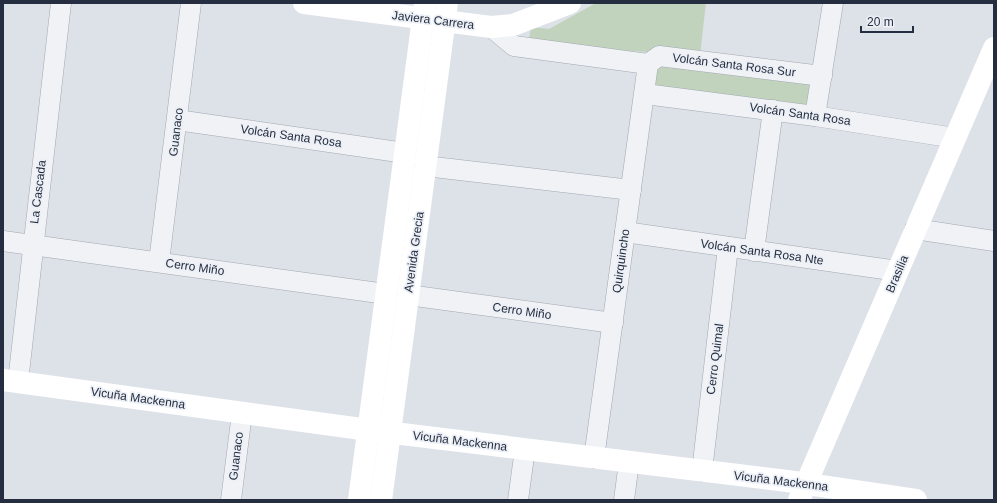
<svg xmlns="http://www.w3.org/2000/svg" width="997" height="503" font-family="Arial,sans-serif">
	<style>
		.green { fill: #c2d3bd }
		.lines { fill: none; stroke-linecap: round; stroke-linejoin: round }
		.street-casing { stroke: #a2a8b2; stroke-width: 21 }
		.street { stroke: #f0f2f6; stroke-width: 20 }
		.secondary { stroke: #fff; stroke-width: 22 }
		.labels { text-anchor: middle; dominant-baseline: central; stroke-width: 3.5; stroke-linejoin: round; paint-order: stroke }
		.street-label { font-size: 12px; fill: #252e40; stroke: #ecf0f6 }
	</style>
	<rect width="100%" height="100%" fill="#dde1e8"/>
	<!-- green -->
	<g class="green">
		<path d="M596,3H706L700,55L528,45L531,27L549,29Z"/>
		<path d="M656,66L813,78L808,109L660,89L655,84Z"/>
	</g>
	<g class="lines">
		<!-- street casing -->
		<g class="street-casing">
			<g id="street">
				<path d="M491,27L514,46L648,64"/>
				<path d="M648,64L659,56L822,76"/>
				<path d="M645,94L815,116L955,138"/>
				<path d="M815,116L833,3"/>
				<path d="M177,120L405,153"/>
				<path d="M425,166L631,190"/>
				<path d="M915,229L994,241"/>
				<path d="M625,232L898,271"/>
				<path d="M3,241L386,294"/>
				<path d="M754,251L773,110"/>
				<path d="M159,262L191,3"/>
				<path d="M408,295L613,323"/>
				<path d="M18,382L61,3"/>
				<path d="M594,458L648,64"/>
				<path d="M702,471L728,247"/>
				<path d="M231,500L242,413"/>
				<path d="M518,500L525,449"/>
				<path d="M624,500L629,462"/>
			</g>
		</g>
		<!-- street -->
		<use href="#street" class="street"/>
		<!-- secondary -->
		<g class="secondary">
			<path d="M304,3L491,27L513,25L570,3"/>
			<path d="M3,380L369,430L787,481L916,500"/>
			<path d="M359,500L425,3"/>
			<path d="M381,500L447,3"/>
			<path d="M799,500L994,48"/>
		</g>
	</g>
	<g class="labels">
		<!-- street labels -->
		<g class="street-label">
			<text transform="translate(433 20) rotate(7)">Javiera Carrera</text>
			<text transform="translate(734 65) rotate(7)">Volcán Santa Rosa Sur</text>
			<text transform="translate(800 114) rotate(8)">Volcán Santa Rosa</text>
			<text transform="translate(176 132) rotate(-83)">Guanaco</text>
			<text transform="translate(291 136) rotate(8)">Volcán Santa Rosa</text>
			<text transform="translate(38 192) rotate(-83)">La Cascada</text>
			<text transform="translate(414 252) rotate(-82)">Avenida Grecia</text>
			<text transform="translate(762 252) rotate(8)">Volcán Santa Rosa Nte</text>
			<text transform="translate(621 261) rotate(-82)">Quirquincho</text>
			<text transform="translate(195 267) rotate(8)">Cerro Miño</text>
			<text transform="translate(897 274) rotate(-67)">Brasilia</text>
			<text transform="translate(522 311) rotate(8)">Cerro Miño</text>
			<text transform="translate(715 359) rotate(-83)">Cerro Quimal</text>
			<text transform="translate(138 398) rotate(8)">Vicuña Mackenna</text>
			<text transform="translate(460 441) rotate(7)">Vicuña Mackenna</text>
			<text transform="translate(236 456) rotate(-83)">Guanaco</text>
			<text transform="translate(781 481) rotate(7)">Vicuña Mackenna</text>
		</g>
	</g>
	<!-- border -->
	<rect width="997" height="503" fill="none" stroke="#252e40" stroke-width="8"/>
	<!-- scale -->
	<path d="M861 26v6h52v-6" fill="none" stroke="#252e40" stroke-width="2"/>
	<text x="867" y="26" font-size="12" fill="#252e40" stroke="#ecf0f6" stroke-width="3" paint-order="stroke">20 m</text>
</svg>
